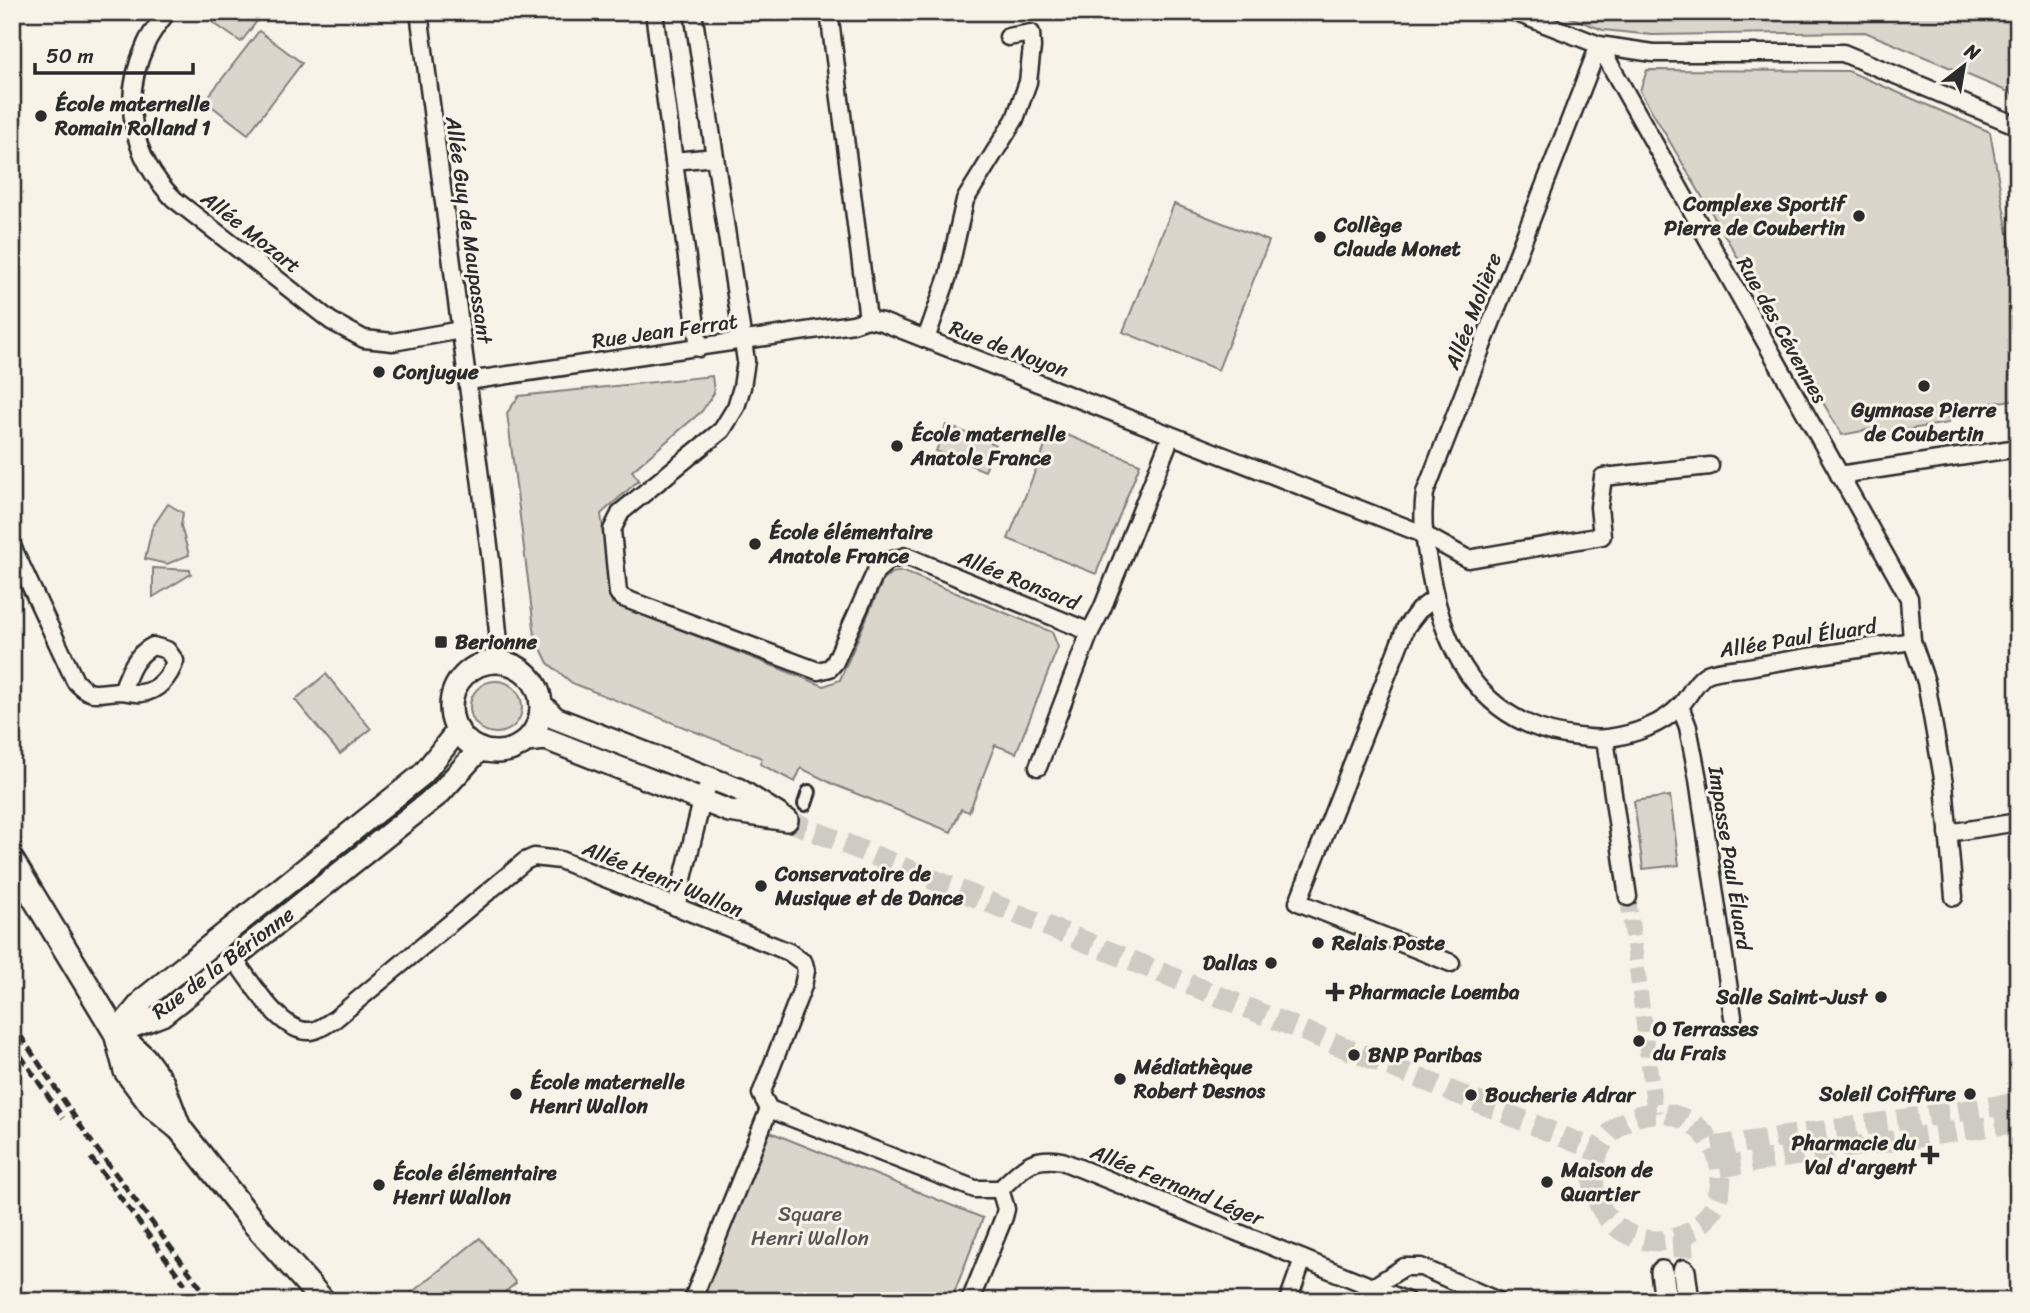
<svg xmlns="http://www.w3.org/2000/svg" width="2030" height="1313" font-family="Sriracha,sans-serif">
	<style>
		.green { fill: #dad6cc; stroke: #82807c; stroke-width: 2 }
		.lines { fill: none; stroke-linecap: round; stroke-linejoin: round }
		.minor-tunnel { stroke: #cecbc2; stroke-width: 16; stroke-dasharray: 16 8; stroke-linecap: butt }
		.tertiary-tunnel { stroke: #cecbc2; stroke-width: 21; stroke-dasharray: 21 10; stroke-linecap: butt }
		.pedestrian-casing { stroke: #2b2b2b; stroke-width: 18 }
		.minor-casing { stroke: #2b2b2b; stroke-width: 21 }
		.tertiary-casing { stroke: #2b2b2b; stroke-width: 26 }
		.secondary-casing { stroke: #2b2b2b; stroke-width: 28 }
		.pedestrian { stroke: #f7f3e8; stroke-width: 12 }
		.minor { stroke: #f7f3e8; stroke-width: 16 }
		.tertiary { stroke: #f7f3e8; stroke-width: 21 }
		.secondary { stroke: #f7f3e8; stroke-width: 23 }
		.rail { stroke: #2b2b2b; stroke-width: 5; stroke-dasharray: 10 5; stroke-linecap: butt }
		.poi-dot { fill: #2b2b2b; stroke: #f7f3e8; stroke-width: 2.5 }
		.labels { text-anchor: middle; dominant-baseline: central; stroke-width: 6; stroke-linejoin: round; paint-order: stroke }
		.poi-label { font-size: 21px; font-weight: bold; fill: #2b2b2b; stroke: #f7f3e8; text-anchor: start }
		.street-label { font-size: 21px; fill: #2b2b2b; stroke: #f7f3e8 }
		.park-label { font-size: 21px; fill: #575653; stroke: #f7f3e8 }
	</style>
	<rect width="100%" height="100%" fill="#f7f3e8"/>
	<filter id="ink" filterUnits="userSpaceOnUse"><feTurbulence type="fractalNoise" baseFrequency=".0143" numOctaves="2"/><feDisplacementMap in="SourceGraphic" scale="14" xChannelSelector="R" yChannelSelector="G"/><feConvolveMatrix kernelMatrix="1 2 1 2 8 2 1 2 1" color-interpolation-filters="sRGB"/></filter>
	<g filter="url(#ink)">
		<!-- green -->
		<g class="green">
			<path d="M219,12H244L257,21L241,42L212,22Z"/>
			<path d="M1556,12H2018V96L1865,32L1652,35L1603,30Z"/>
			<path d="M259,31L302,63L248,134L205,101Z"/>
			<path d="M1647,70L1848,71L1990,132L2018,289V399L1949,410V423L1897,431V436L1876,440L1873,429L1842,435L1640,91Z"/>
			<path d="M1174,204L1269,241L1218,370L1123,332Z"/>
			<path d="M712,376L714,393L702,411L632,471L639,480L601,514L612,603L824,686L840,680L882,582C888,573 897,570 907,573L1052,632L1058,647L1016,753L995,745L969,812L961,809L951,832L835,785L801,768L795,782L760,764L762,758L572,683L548,663L535,636L507,413L519,396Z"/>
			<path d="M946,425L995,444L985,471L936,451Z"/>
			<path d="M1052,429L1140,464L1096,574L1008,539Z"/>
			<path d="M168,504L183,513L181,526L189,555L167,564L145,559L152,528Z"/>
			<path d="M153,568L190,570L191,574L153,597Z"/>
			<path d="M326,674L371,729L340,754L295,700Z"/>
			<circle cx="496" cy="707" r="26"/>
			<path d="M1670,796L1679,865L1643,869L1634,801Z"/>
			<path d="M770,1132L983,1218L951,1301H701Z"/>
			<path d="M480,1238L516,1283L494,1301H409L406,1297Z"/>
		</g>
		<g class="lines">
			<!-- minor-tunnel -->
			<path class="minor-tunnel" d="M1628,897L1655,1113"/>
			<!-- tertiary-tunnel -->
			<g class="tertiary-tunnel">
				<path d="M787,820L1598,1151"/>
				<circle cx="1657" cy="1177" r="64"/>
				<path d="M1713,1147L2018,1103"/>
				<path d="M1720,1167L2018,1122"/>
				<path d="M1682,1236L1684,1271"/>
			</g>
			<!-- pedestrian casing -->
			<g class="pedestrian-casing">
				<path id="pedestrian" d="M805,804L809,792"/>
			</g>
			<!-- minor casing -->
			<g class="minor-casing">
				<g id="minor">
					<path d="M167,12C160,22 151,32 146,44C120,100 131,156 174,199L331,321L364,339L393,342L461,330"/>
					<path d="M419,12L491,561L501,663"/>
					<path d="M654,12L699,348"/>
					<path d="M693,12L746,361L742,387L736,407L722,430L621,512L612,530L618,593L623,598L818,671L830,668L835,662L876,571L888,561L906,556L1090,632"/>
					<path d="M829,12L868,319"/>
					<path d="M1514,12L1599,45L1653,53H1843L2018,126"/>
					<path d="M1599,45L1425,493C1421,520 1425,545 1430,572C1444,651 1479,720 1565,735C1578,737 1594,740 1608,738C1632,735 1662,725 1680,706C1689,697 1695,681 1707,674C1718,669 1737,669 1749,667C1803,657 1858,649 1912,641"/>
					<path d="M1599,45L1909,598L1912,641L1926,682L1944,784L1954,897"/>
					<path d="M674,161L715,157"/>
					<path d="M868,319L882,322L1423,534L1468,559L1602,536L1599,507L1603,477L1710,466"/>
					<path d="M926,339L948,276L965,200L1015,119L1028,82L1032,47L1031,33L1008,37"/>
					<path d="M468,381L853,324L868,319"/>
					<path d="M1839,475L2018,448"/>
					<path d="M12,546L75,681C91,699 98,692 119,691C127,691 134,694 141,693C159,691 170,676 175,661L167,650L153,646C135,655 129,672 122,691"/>
					<path d="M1434,599L1419,610L1406,627L1298,902L1451,963"/>
					<path d="M1680,706L1688,727L1698,779L1733,1017"/>
					<path d="M1605,739L1628,897"/>
					<path d="M1038,767L1090,632L1102,609L1171,436"/>
					<path d="M1948,833L2018,822"/>
					<path d="M676,907L702,801L711,778"/>
					<path d="M233,958C250,979 280,1034 311,1031C320,1030 328,1023 335,1019L525,861L534,857L560,860L789,952L804,963L806,971L803,986L761,1094L769,1109L975,1189H1000"/>
					<path d="M1000,1189C1022,1170 1029,1155 1062,1161L1303,1259L1288,1301"/>
					<path d="M1303,1259L1407,1301"/>
					<path d="M1373,1287L1404,1267H1421L1498,1301"/>
					<path d="M692,1301L769,1109"/>
					<path d="M970,1301L1004,1217L1006,1209L1000,1189"/>
				</g>
			</g>
			<!-- tertiary casing -->
			<g class="tertiary-casing">
				<g id="tertiary">
					<circle cx="496" cy="707" r="45"/>
					<path d="M541,704L555,718L738,789L779,815"/>
					<path d="M526,741L546,739L729,811L787,820"/>
					<path d="M117,1032L145,998L423,774L458,730"/>
					<path d="M116,1033L162,1015L440,793L480,749"/>
					<path d="M1684,1271L1688,1301"/>
					<path d="M1662,1272L1666,1301"/>
				</g>
			</g>
			<!-- secondary casing -->
			<g class="secondary-casing">
				<g id="secondary">
					<path d="M12,861L116,1033L126,1071L152,1106L180,1129L253,1222L323,1301"/>
					<path d="M116,1033L144,1058L162,1083L179,1128"/>
				</g>
			</g>
			<!-- pedestrian -->
			<use href="#pedestrian" class="pedestrian"/>
			<!-- minor -->
			<use href="#minor" class="minor"/>
			<!-- tertiary -->
			<use href="#tertiary" class="tertiary"/>
			<!-- secondary -->
			<use href="#secondary" class="secondary"/>
			<!-- rail -->
			<g class="rail">
				<path d="M12,1023L88,1137L211,1301"/>
				<path d="M12,1043L63,1118"/>
				<path d="M91,1158L185,1284"/>
			</g>
		</g>
	</g>
	<!-- markers -->
	<g class="poi-dot">
		<circle cx="41" cy="116" r="7"/>
		<circle cx="1859" cy="216" r="7"/>
		<circle cx="1320" cy="237" r="7"/>
		<circle cx="379" cy="372" r="7"/>
		<circle cx="1924" cy="386" r="7"/>
		<circle cx="897" cy="446" r="7"/>
		<circle cx="755" cy="544" r="7"/>
		<rect x="434" y="635" width="14" height="14" rx="3.5"/>
		<circle cx="761" cy="886" r="7"/>
		<circle cx="1318" cy="943" r="7"/>
		<circle cx="1271" cy="963" r="7"/>
		<path d="M1331.5 981.5h7v7h7v7h-7v7h-7v-7h-7v-7h7z"/>
		<circle cx="1881" cy="997" r="7"/>
		<circle cx="1639" cy="1041" r="7"/>
		<circle cx="1354" cy="1055" r="7"/>
		<circle cx="1120" cy="1079" r="7"/>
		<circle cx="516" cy="1094" r="7"/>
		<circle cx="1970" cy="1094" r="7"/>
		<circle cx="1471" cy="1095" r="7"/>
		<path d="M1926.5 1144.5h7v7h7v7h-7v7h-7v-7h-7v-7h7z"/>
		<circle cx="1547" cy="1182" r="7"/>
		<circle cx="379" cy="1185" r="7"/>
	</g>
	<g class="labels">
		<!-- poi labels -->
		<g class="poi-label">
			<text x="55" y="104">École maternelle<tspan x="55" dy="24">Romain Rolland 1</tspan></text>
			<text x="1845" y="204" text-anchor="end">Complexe Sportif<tspan x="1845" dy="24">Pierre de Coubertin</tspan></text>
			<text x="1334" y="225">Collège<tspan x="1334" dy="24">Claude Monet</tspan></text>
			<text x="393" y="372">Conjugue</text>
			<text x="1924" y="410" text-anchor="middle">Gymnase Pierre<tspan x="1924" dy="24">de Coubertin</tspan></text>
			<text x="911" y="434">École maternelle<tspan x="911" dy="24">Anatole France</tspan></text>
			<text x="769" y="532">École élémentaire<tspan x="769" dy="24">Anatole France</tspan></text>
			<text x="455" y="642">Berionne</text>
			<text x="775" y="874">Conservatoire de<tspan x="775" dy="24">Musique et de Dance</tspan></text>
			<text x="1332" y="943">Relais Poste</text>
			<text x="1257" y="963" text-anchor="end">Dallas</text>
			<text x="1349" y="992">Pharmacie Loemba</text>
			<text x="1867" y="997" text-anchor="end">Salle Saint-Just</text>
			<text x="1653" y="1029">O Terrasses<tspan x="1653" dy="24">du Frais</tspan></text>
			<text x="1368" y="1055">BNP Paribas</text>
			<text x="1134" y="1067">Médiathèque<tspan x="1134" dy="24">Robert Desnos</tspan></text>
			<text x="530" y="1082">École maternelle<tspan x="530" dy="24">Henri Wallon</tspan></text>
			<text x="1956" y="1094" text-anchor="end">Soleil Coiffure</text>
			<text x="1485" y="1095">Boucherie Adrar</text>
			<text x="1916" y="1143" text-anchor="end">Pharmacie du<tspan x="1916" dy="24">Val d'argent</tspan></text>
			<text x="1561" y="1170">Maison de<tspan x="1561" dy="24">Quartier</tspan></text>
			<text x="393" y="1173">École élémentaire<tspan x="393" dy="24">Henri Wallon</tspan></text>
		</g>
		<!-- street labels -->
		<g class="street-label">
			<text transform="translate(469 230) rotate(82)">Allée Guy de Maupassant</text>
			<text transform="translate(251 232) rotate(38)">Allée Mozart</text>
			<text transform="translate(1473 311) rotate(-69)">Allée Molière</text>
			<text transform="translate(1782 330) rotate(61)">Rue des Cévennes</text>
			<text transform="translate(665 331) rotate(-8)">Rue Jean Ferrat</text>
			<text transform="translate(1009 349) rotate(21)">Rue de Noyon</text>
			<text transform="translate(1019 580) rotate(22)">Allée Ronsard</text>
			<text transform="translate(1798 638) rotate(-9)">Allée Paul Éluard</text>
			<text transform="translate(1730 858) rotate(81)">Impasse Paul Éluard</text>
			<text transform="translate(663 879) rotate(22)">Allée Henri Wallon</text>
			<text transform="translate(223 963) rotate(-37)">Rue de la Bérionne</text>
			<text transform="translate(1177 1185) rotate(22)">Allée Fernand Léger</text>
		</g>
		<!-- park labels -->
		<g class="park-label">
			<text x="810" y="1214">Square<tspan x="810" dy="24">Henri Wallon</tspan></text>
		</g>
	</g>
	<!-- margin -->
	<rect width="2030" height="1313" fill="none" stroke="#f7f3e8" stroke-width="42"/>
	<rect x="21" y="21" width="1988" height="1271" fill="none" stroke="#2b2b2b" stroke-width="2.5" filter="url(#ink)"/>
	<!-- north arrow -->
	<g transform="translate(1964 66) rotate(31)" stroke="#f7f3e8" stroke-width="5" paint-order="stroke">
	<path d="M0-5L12 26L0 18L-12 26Z" fill="#2b2b2b"/>
	<text y="-10" font-size="19" font-weight="bold" text-anchor="middle" fill="#2b2b2b">N</text>
	</g>
	<!-- scale -->
	<path d="M35 63v10h158v-10" fill="none" stroke="#2b2b2b" stroke-width="3.5"/>
	<text x="46" y="63" font-size="21" fill="#2b2b2b" stroke="#f7f3e8" stroke-width="5" paint-order="stroke">50 m</text>
</svg>
